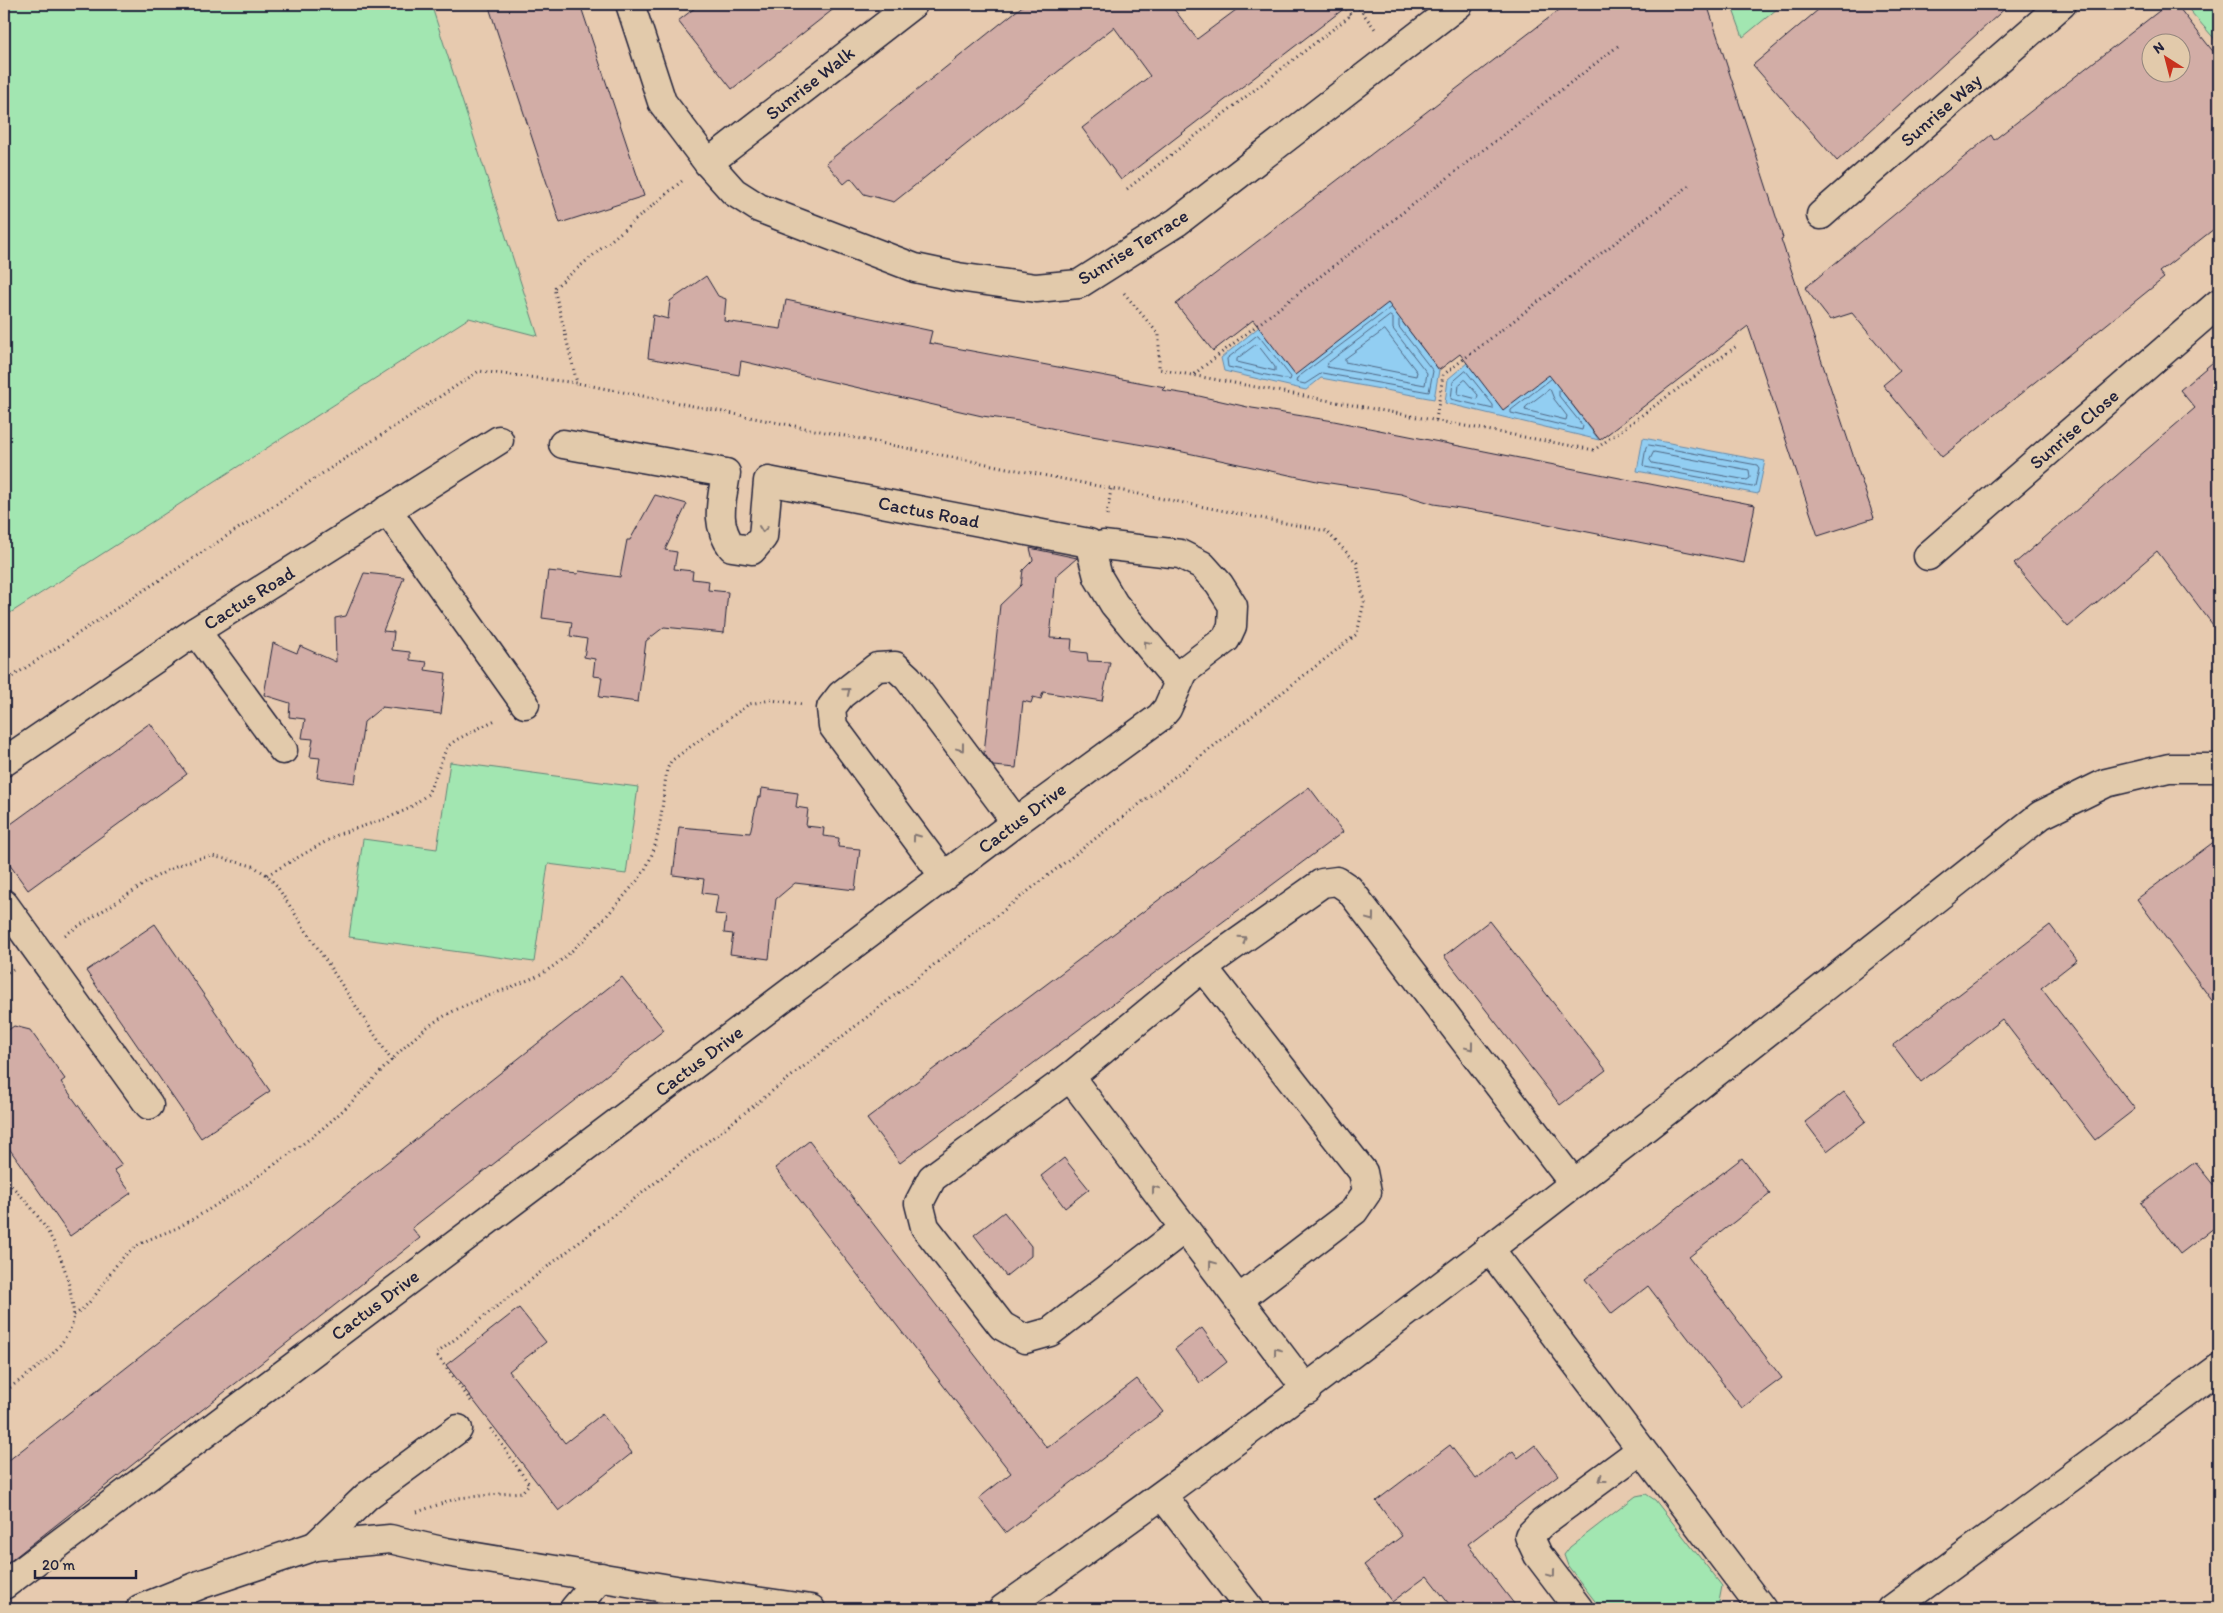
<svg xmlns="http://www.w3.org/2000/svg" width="2223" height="1613" font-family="Itim,sans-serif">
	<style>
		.green { fill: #a2e6b1; stroke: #628476 }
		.water { fill: #92cef2; stroke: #6589a9 }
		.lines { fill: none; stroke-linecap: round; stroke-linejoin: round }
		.shore { stroke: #4f6784; stroke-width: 1 }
		.building { fill: #d2ada6; stroke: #22223b; fill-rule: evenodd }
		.minor-casing { stroke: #22223b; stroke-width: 31 }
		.path { stroke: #22223b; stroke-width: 3; stroke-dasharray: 1 4; stroke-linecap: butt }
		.minor { stroke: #e2caab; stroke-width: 28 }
		.oneway { stroke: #827673 }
		.labels { text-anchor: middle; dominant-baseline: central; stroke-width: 4; stroke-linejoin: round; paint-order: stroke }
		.street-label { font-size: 19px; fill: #22223b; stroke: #e2caab }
	</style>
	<rect width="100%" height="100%" fill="#e7caaf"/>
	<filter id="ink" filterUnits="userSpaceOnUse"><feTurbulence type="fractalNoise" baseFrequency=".02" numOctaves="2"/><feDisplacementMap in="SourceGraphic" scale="10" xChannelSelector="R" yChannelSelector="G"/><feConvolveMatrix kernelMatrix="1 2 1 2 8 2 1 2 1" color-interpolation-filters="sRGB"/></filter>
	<g filter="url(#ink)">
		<!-- green -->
		<g class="green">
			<path d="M4,4H431L538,336L469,318L4,617Z"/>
			<path d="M1731,4H1783L1743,37Z"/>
			<path d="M2184,4H2219V44Z"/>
			<path d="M450,762L638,787L626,874L548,864L534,962L349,937L363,839L437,849Z"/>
			<path d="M1646,1494L1655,1500L1722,1586L1718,1607L1715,1609H1601L1568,1566L1564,1555L1570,1547L1636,1496Z"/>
		</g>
		<!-- water -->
		<g class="water">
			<path d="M1630,117L1645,137L1403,323L1439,370L1434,399L1321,378L1306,390L1224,371L1221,358L1259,327Z"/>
			<path d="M1682,272L1563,393L1599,440L1445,403L1448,379L1467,363Z"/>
			<path d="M1643,438L1765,461L1758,494L1637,471Z"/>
		</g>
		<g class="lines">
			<!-- shore -->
			<g class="shore">
				<path d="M1390,308L1297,378L1296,382L1305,384L1322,373L1429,392L1433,371L1399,327V320"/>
				<path d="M1390,316L1393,318V329L1427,373L1425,385L1327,367L1328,363Z"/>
				<path d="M1385,330L1417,372L1416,376L1345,362V359Z"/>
				<path d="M1258,335L1291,377L1290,380L1228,367L1227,359Z"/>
				<path d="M1257,344L1275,367V371L1237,362V359Z"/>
				<path d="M1466,371L1493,405V409L1451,399L1453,382Z"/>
				<path d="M1551,379L1511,410V413L1582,430L1583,426L1559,396V390"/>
				<path d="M1465,380L1478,395L1477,399L1458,394L1459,385Z"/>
				<path d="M1550,389L1554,399L1567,416L1566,420L1525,410L1526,407Z"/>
				<path d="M1649,445L1757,465L1759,468L1755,486L1752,487L1645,467L1643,465L1646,447Z"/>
				<path d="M1654,452L1749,470L1750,478L1747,480L1652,463L1650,460Z"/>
			</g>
		</g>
		<!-- building -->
		<g class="building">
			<path d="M488,4H580L644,196L560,223Z"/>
			<path d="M700,4H840L732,89L678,21Z"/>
			<path d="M1025,4H1170L1197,39L1244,4H1350L1121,180L1082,128L1150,76L1114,27L894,202L864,194L851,178L844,184L826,163Z"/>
			<path d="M1567,4H1707L1783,238L1781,239L1874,518L1818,536L1748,326L1600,440L1549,375L1503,410L1460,354L1439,370L1388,303L1295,375L1253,320L1213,351L1176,304Z"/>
			<path d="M1825,4H2010L1837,161L1753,65Z"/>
			<path d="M2168,4H2176L2219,59V225L2159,272L2164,278L1942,457L1883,385L1900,371L1852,313L1830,320L1805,288L1991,135L1994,140ZM2150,42H2180V72H2150Z"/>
			<path d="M706,276L718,296L726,299L724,321L781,329L786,300L932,331L929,343L1165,387L1162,390L1199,396L1252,408L1334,421L1755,505L1744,563L1492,513L1434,504L1401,494L1317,481L1183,452L1069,432L1019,421L982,416L741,361L739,375L648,358L653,315L668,319L670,301Z"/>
			<path d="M2219,357V633L2157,551L2068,627L2014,564L2195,408L2180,390Z"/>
			<path d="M655,495L687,504L665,550L677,552L674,569L693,571L692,579L709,581L708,590L728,592L724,633L664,627L646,641L638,702L599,697L602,677L593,676L595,659L584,657L587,639L570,636L572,622L542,618L548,571L578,574L579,571L620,577L627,540H630Z"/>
			<path d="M1030,548L1077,558L1056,576L1050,638L1072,639L1071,651L1087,653L1088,661L1110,662L1102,701L1043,692L1041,699L1033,697L1031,703L1023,701L1016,768L993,766L984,753L1000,605L1021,585L1023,570L1033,560Z"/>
			<path d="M364,573L404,577L383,631L394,632L392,650L410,652V660L427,662L425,670L446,673L441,714L382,707L364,722L355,783L317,778L320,758L310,757L313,739L302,738L305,719L289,717L290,703L264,695L273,643L297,653L300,646L336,662L335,618L346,616Z"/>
			<path d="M150,723L187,774L28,890L4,857V829Z"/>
			<path d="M1309,787L1343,832L900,1163L867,1119Z"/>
			<path d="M762,788L798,793L796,807L808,809L806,826L824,828L823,836L839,838L838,847L860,849L855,890L795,883L776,899L769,959L730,954L733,934L724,933L726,915L715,914L718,895L702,893L704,879L673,875L679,827L750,833L758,797H761Z"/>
			<path d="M2219,838V1010L2137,899Z"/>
			<path d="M1489,921L1606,1070L1560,1105L1444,956Z"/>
			<path d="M155,924L270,1091L201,1138L86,971Z"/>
			<path d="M2050,925L2077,960L2041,988L2135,1109L2095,1140L2002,1019L1921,1082L1893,1045Z"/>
			<path d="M622,977L664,1030L412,1228L420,1238L4,1566V1464Z"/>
			<path d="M14,1026L30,1030L65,1079L61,1082L122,1165L114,1170L131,1193L70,1236L4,1141V1033Z"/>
			<path d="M1844,1092L1866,1121L1827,1151L1805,1122Z"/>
			<path d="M809,1141L1047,1448L1137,1379L1163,1412L1006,1533L979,1498L1011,1473L775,1168Z"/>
			<path d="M1064,1158L1089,1189L1065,1208L1041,1176Z"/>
			<path d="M1742,1158L1770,1194L1689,1257L1782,1378L1742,1408L1648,1286L1612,1314L1585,1279Z"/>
			<path d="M2195,1162L2219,1192V1224L2180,1254L2141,1203Z"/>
			<path d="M1004,1212L1031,1246V1256L1006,1276L974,1235Z"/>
			<path d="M519,1308L546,1342L509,1371L565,1443L602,1414L632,1453L559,1511L446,1365Z"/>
			<path d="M1202,1328L1227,1362L1200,1383L1175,1349Z"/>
			<path d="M1450,1445L1476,1479L1513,1451L1518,1458L1535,1445L1558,1475L1468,1544L1518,1609H1453L1427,1576L1392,1602L1364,1565L1402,1536L1376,1501Z"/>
		</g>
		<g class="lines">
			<!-- minor casing -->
			<g class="minor-casing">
				<g id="minor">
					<path d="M630,4L662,102L708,163L734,192L759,208L915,268L958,277L1036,288L1079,284L1177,222L1459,4"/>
					<path d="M708,163L913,4"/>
					<path d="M1821,215L2062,4"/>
					<path d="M563,444L726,473C722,501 714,523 732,547L752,550L763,537L768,481L1089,543L1098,577L1114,604L1178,681"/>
					<path d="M387,510L525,704"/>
					<path d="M1928,556L2219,303"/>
					<path d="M196,631L283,750"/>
					<path d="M4,762L196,631L499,440"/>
					<path d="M944,876L833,726L831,708L841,695L877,667L895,666L908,678L1016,822"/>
					<path d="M4,904L149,1105"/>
					<path d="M1203,967L1363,1172L1367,1192L1354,1211L1239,1299"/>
					<path d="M1070,1077L1307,1390"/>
					<path d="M1185,1228L1050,1332L1025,1339L1002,1326L925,1227L919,1203L932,1178L1070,1077L1203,967L1322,883L1337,881L1349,889L1574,1184"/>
					<path d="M1489,1248L1762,1609"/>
					<path d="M1163,1496L1250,1609"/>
					<path d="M315,1546L367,1496L458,1429"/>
					<path d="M4,1585L1016,822L1160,717L1167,709L1184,671L1226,639L1232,626L1233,606L1219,584L1202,565L1180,554L1103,545"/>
					<path d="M140,1609L202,1584L315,1546L390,1539L446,1552L676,1590L811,1609"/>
					<path d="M574,1609L601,1577"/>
					<path d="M1003,1609C1359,1358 1700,1086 2041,815L2106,783L2169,768H2219"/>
					<path d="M1579,1609L1538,1555L1529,1536L1542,1523L1641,1450"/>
					<path d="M1892,1609L2219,1368"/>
				</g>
			</g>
			<!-- path -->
			<g class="path">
				<path d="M1356,4L1375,29"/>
				<path d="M1127,189L1351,15L1342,4"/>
				<path d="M1124,293L1159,335V369L1594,450L1738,345"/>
				<path d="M1194,374L1618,46"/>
				<path d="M1436,420L1443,375L1690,185"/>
				<path d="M1107,515L1111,489"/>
				<path d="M4,682L479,371L577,383L554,288L682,181"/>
				<path d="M267,875L339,834L385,819L408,809L428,794L447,747L456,740L497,719"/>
				<path d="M65,935L152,879L176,866L196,859L212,856L253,866L267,875L276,885L392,1061"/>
				<path d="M4,975L13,969"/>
				<path d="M4,1179C38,1209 64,1250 71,1296C73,1307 76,1318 70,1329C57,1357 28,1374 4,1392"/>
				<path d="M74,1315C99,1300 107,1270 129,1252C145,1238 163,1235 181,1226C202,1214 223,1201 242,1188C274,1164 310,1141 339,1114C367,1088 391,1058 420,1033C454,1004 497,995 537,976C569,961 613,909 637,881C662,850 661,807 667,769L671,761L749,704L771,700L801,704"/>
				<path d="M471,1401L436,1354L1357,634L1364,602L1357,563L1326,531L577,383"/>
				<path d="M417,1512L458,1498L522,1492L529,1484L489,1426"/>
			</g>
			<!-- minor -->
			<use href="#minor" class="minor"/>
		</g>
		<!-- one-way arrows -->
		<defs><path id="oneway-chevron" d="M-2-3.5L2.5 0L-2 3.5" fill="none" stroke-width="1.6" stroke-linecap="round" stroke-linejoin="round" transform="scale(1.25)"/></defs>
		<g class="oneway">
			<use href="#oneway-chevron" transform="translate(763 529) rotate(97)"/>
			<use href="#oneway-chevron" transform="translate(1147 644) rotate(-130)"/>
			<use href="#oneway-chevron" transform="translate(847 691) rotate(-39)"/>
			<use href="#oneway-chevron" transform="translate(961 748) rotate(53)"/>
			<use href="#oneway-chevron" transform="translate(916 837) rotate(-126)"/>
			<use href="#oneway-chevron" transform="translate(1371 918) rotate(53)"/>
			<use href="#oneway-chevron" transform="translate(1243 939) rotate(-35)"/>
			<use href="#oneway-chevron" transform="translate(1470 1047) rotate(53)"/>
			<use href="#oneway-chevron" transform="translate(1155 1189) rotate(-127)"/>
			<use href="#oneway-chevron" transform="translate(1212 1264) rotate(-127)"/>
			<use href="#oneway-chevron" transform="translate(1277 1351) rotate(-127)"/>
			<use href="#oneway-chevron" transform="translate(1602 1479) rotate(144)"/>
			<use href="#oneway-chevron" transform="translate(1552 1574) rotate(53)"/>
		</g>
	</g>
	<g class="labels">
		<!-- street labels -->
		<g class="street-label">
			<text transform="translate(810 83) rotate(-38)">Sunrise Walk</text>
			<text transform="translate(1941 110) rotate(-41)">Sunrise Way</text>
			<text transform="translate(1133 247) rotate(-32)">Sunrise Terrace</text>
			<text transform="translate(2074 429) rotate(-41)">Sunrise Close</text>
			<text transform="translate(929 512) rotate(11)">Cactus Road</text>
			<text transform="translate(249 598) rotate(-32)">Cactus Road</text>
			<text transform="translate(1022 818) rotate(-37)">Cactus Drive</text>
			<text transform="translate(699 1061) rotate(-37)">Cactus Drive</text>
			<text transform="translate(375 1305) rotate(-37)">Cactus Drive</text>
		</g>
	</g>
	<!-- margin -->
	<rect width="2223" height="1613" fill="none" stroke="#e2caab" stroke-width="20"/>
	<rect x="10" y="10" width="2203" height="1593" fill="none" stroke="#22223b" stroke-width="2" filter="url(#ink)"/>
	<!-- north arrow -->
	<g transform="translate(2166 58) rotate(324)"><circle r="24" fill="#e2caab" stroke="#95877e"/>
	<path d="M0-4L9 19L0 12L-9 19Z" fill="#c8321e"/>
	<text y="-8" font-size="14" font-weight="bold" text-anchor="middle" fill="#22223b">N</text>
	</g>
	<!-- scale -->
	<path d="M35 1570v8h101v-8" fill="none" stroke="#22223b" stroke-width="2.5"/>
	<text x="42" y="1570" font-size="15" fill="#22223b" stroke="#e2caab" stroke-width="4" paint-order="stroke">20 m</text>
</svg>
